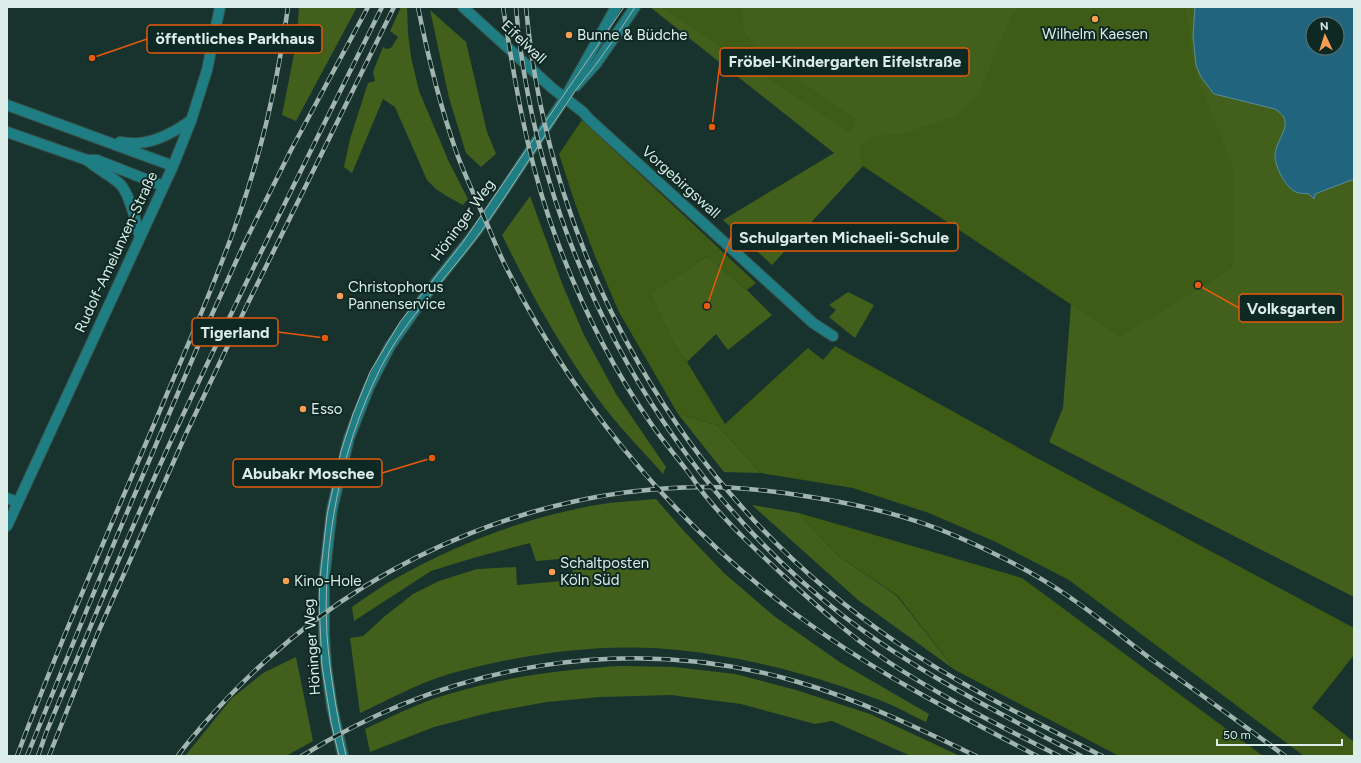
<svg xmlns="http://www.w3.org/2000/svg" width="1361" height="763" font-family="Figtree,sans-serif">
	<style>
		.green { fill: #425f1c; fill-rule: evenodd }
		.forest { fill: #3f5c16 }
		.water { fill: #21647d; stroke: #598d9d; fill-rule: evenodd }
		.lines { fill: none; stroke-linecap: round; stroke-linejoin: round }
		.minor-casing { stroke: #37514b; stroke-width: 12 }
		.minor { stroke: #1e7e84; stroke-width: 10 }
		.tram { stroke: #a1b4af; stroke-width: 1 }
		.rail-casing { stroke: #a1b4af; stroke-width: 4.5 }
		.rail { stroke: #0e2923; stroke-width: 3; stroke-dasharray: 9; stroke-linecap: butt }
		.poi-dot { fill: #fc9e52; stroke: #0e2923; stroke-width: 1.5 }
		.labels { text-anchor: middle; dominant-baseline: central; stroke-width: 4; stroke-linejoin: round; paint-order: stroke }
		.poi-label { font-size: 15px; fill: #dcece8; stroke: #0e2923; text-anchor: start }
		.street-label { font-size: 15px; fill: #dcece8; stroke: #0e2923 }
		.leader { fill: none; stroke: #e8590c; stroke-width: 1.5 }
		.callout-dot { fill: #e8590c; stroke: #0e2923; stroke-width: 1.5 }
		.callout { fill: #0e2923; stroke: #e8590c; stroke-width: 1.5 }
		.callout-label { font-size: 16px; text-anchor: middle; font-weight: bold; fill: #dcece8 }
	</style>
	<rect width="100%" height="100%" fill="#18332d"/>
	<!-- green -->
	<g class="green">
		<path d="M299,7H357L296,121L282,115L297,39Z"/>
		<path d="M401,7H407L408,33L411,57L419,91L449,162L468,199L463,205L448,197L436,189L427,180L395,107L383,99L352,173L344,167L350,139L368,83L375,81L373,72L383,47L386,49L391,48L398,37L390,31Z"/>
		<path d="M650,7H1354V597L1049,442L1063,408L1071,304L863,166L772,265L723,220L834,153ZM1313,24H1337V48H1313Z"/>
		<path d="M430,10L466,42L487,132L496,154L481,167L466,153L449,98Z"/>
		<path d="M530,196L563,286L584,335L616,394L666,467L663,474C641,449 615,423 596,396C559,345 529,290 502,235Z"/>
		<path d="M707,256L747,290L772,315L728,350L716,334L687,362L677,349L646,296Z"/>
		<path d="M848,292L874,305L855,338L829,317L836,310L829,305Z"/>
		<path d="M678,414L717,425L761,473L724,472Z"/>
		<path d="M656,499L682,529L724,573L774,616L841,663L929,714L926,722C909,714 892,704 874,698C811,674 745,657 678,650C604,642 520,654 449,674C419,683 388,700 360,713L350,638L363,636L385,616L413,594L439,581L477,569L516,567L517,585L573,580L572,558L536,561L530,543L473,558L431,571L354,621L352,607C368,596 383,585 400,576C459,543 523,519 590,506C611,502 634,501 656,499Z"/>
		<path d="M752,505L799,513L836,554L897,596L955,670L858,600Z"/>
		<path d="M296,657L313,741L286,756H185L232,698L263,673Z"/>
		<path d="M621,666L674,667L735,674L796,690L870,714L960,756H911L832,721L815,724L741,704L671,695L600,697L547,702L492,712L434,727L370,752L365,729C393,716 420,702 449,694C505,677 563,669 621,666Z"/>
	</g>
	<!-- forest -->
	<g class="forest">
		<path d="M661,7H742L744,31L758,51L856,119L850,134Z"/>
		<path d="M1024,7H1186L1194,67L1234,171L1233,268L1120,337L862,165L859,146L873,136L901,134L956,116L978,95L1013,12Z"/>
		<path d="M582,120L756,283L747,290L707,256L651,293L677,349L687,362L725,424L808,348L823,360L835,346L1035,457L1354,628V655L1312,708L1354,742V756H1304L1069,580L996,542L929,513L853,488L761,473L717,425L678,414L619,312L595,256L576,206L559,154Z"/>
		<path d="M799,513L1022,578L1263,756H1119L955,670L898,596L836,554Z"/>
	</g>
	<!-- water -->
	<path class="water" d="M1195,7H1354V179L1320,192L1315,194L1314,199L1309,194C1305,193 1300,194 1296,192C1286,188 1275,167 1275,156C1275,138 1298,123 1275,109L1214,94L1201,77L1196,65L1193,36ZM1313,24H1337V48H1313Z"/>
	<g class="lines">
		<!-- minor casing -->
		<g class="minor-casing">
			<g id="minor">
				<path d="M463,7L552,88L583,112L589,119L813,323L833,336"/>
				<path d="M576,86L596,64L635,7"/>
				<path d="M7,105L173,166"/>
				<path d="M7,132L87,160H97L163,186"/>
				<path d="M120,142C146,147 169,136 190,121"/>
				<path d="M87,160C97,169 110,175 120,184C130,194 136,223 140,237"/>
				<path d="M7,498L17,502"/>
				<path d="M7,526L173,166L191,121L207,70L220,7"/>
				<path d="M343,756L332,707L326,665L324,635V579L332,509L349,438L369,387L390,346L425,296L478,229L505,189L565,98L616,7"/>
			</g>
		</g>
		<!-- minor -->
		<use href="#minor" class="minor"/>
		<!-- tram -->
		<g class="tram">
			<path d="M339,756L331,722L322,666L319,603L320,578L327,515L341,451L353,414L370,372L400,322L463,242L624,7"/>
			<path d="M346,756C337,716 330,676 327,635C322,545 340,450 380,369C405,319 447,278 480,233C511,190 538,144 569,100C577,87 588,75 597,63C610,45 623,26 635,7"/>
		</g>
		<!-- rail casing -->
		<g class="rail-casing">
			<g id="rail">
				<path d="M418,7C428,57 440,106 457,154C466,178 477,201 487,224C494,240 500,256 508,271C581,415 692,544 825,635C893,682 965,718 1037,756"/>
				<path d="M503,7C514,78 526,150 549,218C574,291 608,362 652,425C663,441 676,456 688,472C695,481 701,491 708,499C731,527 758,552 784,576C817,606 850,636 887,661C941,697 1001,726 1059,756"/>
				<path d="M516,7C535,241 658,471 842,615C916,672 999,713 1081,756"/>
				<path d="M526,7C549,261 684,499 896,642C961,686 1032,720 1102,756"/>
				<path d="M17,756C60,641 110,528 158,415C185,351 214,287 237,221C262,152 278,80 288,7"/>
				<path d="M27,756L117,536L204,332L244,244L291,150L368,7"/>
				<path d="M38,756L46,733C89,631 130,529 176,430C242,288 312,148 382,7"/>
				<path d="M49,756L97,635L185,436L248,303L394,7"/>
				<path d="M178,756C185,745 194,736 202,726C223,702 245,679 269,658C387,552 544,488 704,487C740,487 776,491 811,497C862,505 911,516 958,537C995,553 1031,571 1065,594C1095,614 1122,637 1151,659C1196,691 1241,723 1285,756"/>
				<path d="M302,756C451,663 629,632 798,682C860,700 918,728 976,756"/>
			</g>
		</g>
		<!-- rail -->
		<use href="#rail" class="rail"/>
	</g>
	<!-- markers -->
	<g class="poi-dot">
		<circle cx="1095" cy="19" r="4"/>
		<circle cx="569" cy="35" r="4"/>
		<circle cx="340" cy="296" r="4"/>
		<circle cx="303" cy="409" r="4"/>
		<circle cx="552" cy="572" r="4"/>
		<circle cx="286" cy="581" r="4"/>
	</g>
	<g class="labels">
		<!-- poi labels -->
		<g class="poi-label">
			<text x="1095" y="34" text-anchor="middle">Wilhelm Kaesen</text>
			<text x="577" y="35">Bunne &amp; Büdche</text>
			<text x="348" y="287">Christophorus<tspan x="348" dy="17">Pannenservice</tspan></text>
			<text x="311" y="409">Esso</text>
			<text x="560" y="563">Schaltposten<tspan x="560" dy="17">Köln Süd</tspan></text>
			<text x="294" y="581">Kino-Hole</text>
		</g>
		<!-- street labels -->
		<g class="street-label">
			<text transform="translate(524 42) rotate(43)">Eifelwall</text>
			<text transform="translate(681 182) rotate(42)">Vorgebirgswall</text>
			<text transform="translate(463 220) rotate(-54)">Höninger Weg</text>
			<text transform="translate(116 252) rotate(-65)">Rudolf-Amelunxen-Straße</text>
			<text transform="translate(312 647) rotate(-94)">Höninger Weg</text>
		</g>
	</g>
	<!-- callouts -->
	<path class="leader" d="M92 58L147 39M712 127L720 62M707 306L731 237M1198 285L1239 308M325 338L278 332M432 458L382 473"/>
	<g class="callout-dot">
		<circle cx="92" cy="58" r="4"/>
		<circle cx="712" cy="127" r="4"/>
		<circle cx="707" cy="306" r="4"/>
		<circle cx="1198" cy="285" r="4"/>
		<circle cx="325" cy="338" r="4"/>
		<circle cx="432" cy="458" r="4"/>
	</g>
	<g class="callout">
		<rect x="147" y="25" width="175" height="28" rx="4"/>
		<rect x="720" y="48" width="249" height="28" rx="4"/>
		<rect x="731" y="223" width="227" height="28" rx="4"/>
		<rect x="1239" y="294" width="104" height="28" rx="4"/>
		<rect x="192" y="318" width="86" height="28" rx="4"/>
		<rect x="233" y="459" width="149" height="28" rx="4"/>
	</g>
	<g class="callout-label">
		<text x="235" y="44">öffentliches Parkhaus</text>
		<text x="845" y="67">Fröbel-Kindergarten Eifelstraße</text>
		<text x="844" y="243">Schulgarten Michaeli-Schule</text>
		<text x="1291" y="314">Volksgarten</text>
		<text x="235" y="338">Tigerland</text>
		<text x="308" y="479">Abubakr Moschee</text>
	</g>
	<!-- border -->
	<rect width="1361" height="763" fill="none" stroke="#dcece8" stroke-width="16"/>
	<!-- north arrow -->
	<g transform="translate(1325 36) rotate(356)"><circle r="19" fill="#0e2923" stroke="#607772"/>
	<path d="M0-3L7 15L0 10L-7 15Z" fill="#fc9e52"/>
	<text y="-6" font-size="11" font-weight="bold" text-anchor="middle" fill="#dcece8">N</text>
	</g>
	<!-- scale -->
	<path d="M1217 739v6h125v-6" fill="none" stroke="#dcece8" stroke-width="2"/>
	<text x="1223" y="739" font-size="12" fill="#dcece8" stroke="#0e2923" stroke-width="3" paint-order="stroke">50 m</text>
</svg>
